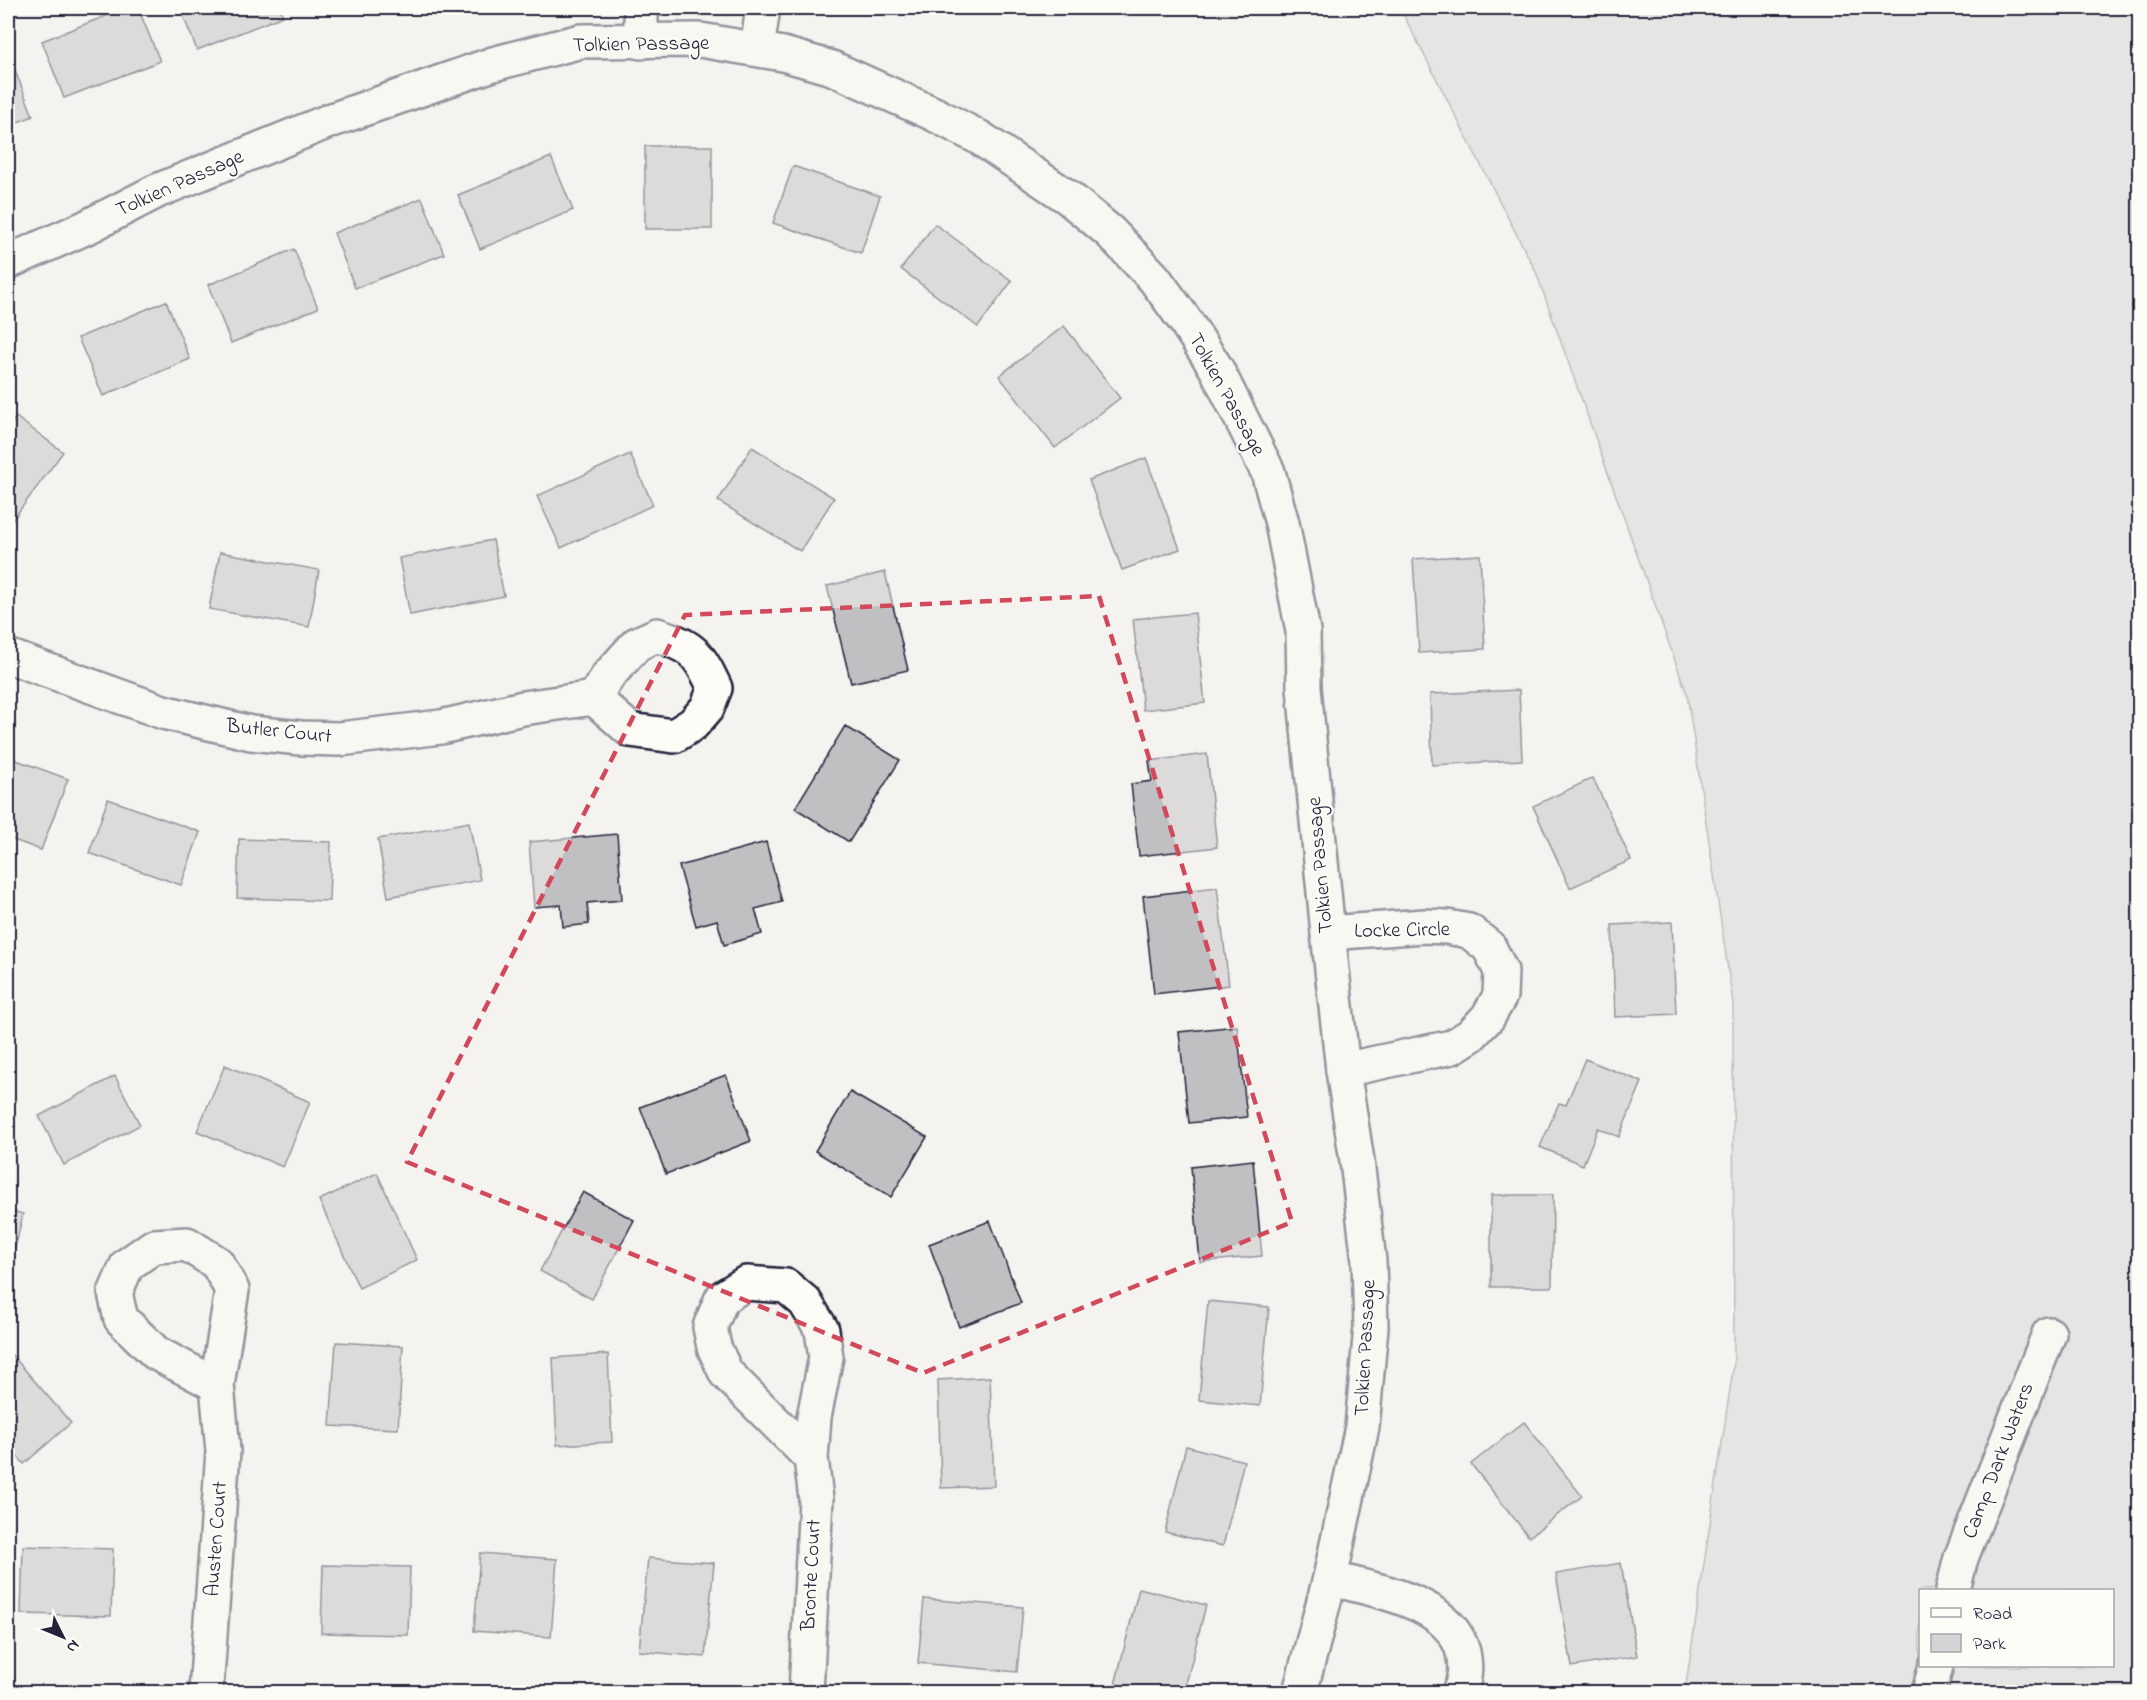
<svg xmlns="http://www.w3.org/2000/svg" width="2147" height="1700" font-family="'Indie Flower',sans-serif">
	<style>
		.green { fill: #d5d4d5; stroke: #7c7b88; stroke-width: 1.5; fill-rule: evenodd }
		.building { fill: #c0bfc2; stroke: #22223b; stroke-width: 1.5 }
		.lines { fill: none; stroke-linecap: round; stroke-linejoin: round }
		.minor-casing { stroke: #22223b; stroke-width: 38 }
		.minor { stroke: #fdfcf7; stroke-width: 33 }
		.marked { fill: none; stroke: #d1495b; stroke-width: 4.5; stroke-dasharray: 12 8; stroke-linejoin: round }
		.labels { text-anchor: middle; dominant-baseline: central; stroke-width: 4.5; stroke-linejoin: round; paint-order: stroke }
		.street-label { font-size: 21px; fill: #22223b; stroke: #fdfcf7 }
	</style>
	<rect width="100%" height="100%" fill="#f4f3ef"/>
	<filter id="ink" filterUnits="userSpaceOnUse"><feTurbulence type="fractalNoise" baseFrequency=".0167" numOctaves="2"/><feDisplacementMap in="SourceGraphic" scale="12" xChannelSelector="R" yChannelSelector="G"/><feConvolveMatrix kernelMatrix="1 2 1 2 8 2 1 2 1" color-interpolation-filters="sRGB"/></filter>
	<g filter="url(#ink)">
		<!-- green -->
		<path class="green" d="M1400,8H2139V1692H1685L1734,1362L1733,1003L1687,694L1536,272ZM1920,1590H2112V1666H1920Z"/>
		<!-- building -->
		<g class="building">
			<path d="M126,8H138L160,61L64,98L42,41Z"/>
			<path d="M180,8H280L283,16L197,50Z"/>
			<path d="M9,55L33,116L8,126V55Z"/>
			<rect x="645" y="146" width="67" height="83"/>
			<path d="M551,157L573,210L480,249L458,195Z"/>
			<path d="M793,166L880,196L861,253L773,223Z"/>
			<path d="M422,198L444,254L355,288L334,233Z"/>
			<path d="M935,224L1012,281L978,327L901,269Z"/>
			<path d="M294,249L318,308L231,343L208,285Z"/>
			<path d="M166,301L190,359L103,396L78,338Z"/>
			<path d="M1064,326L1120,398L1055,448L999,376Z"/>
			<path d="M16,417L63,452L8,526V428Z"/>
			<path d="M752,447L834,498L800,551L718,501Z"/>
			<path d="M630,454L653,505L561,548L537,496Z"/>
			<path d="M1146,458L1180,549L1122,570L1089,480Z"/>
			<path d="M493,540L504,596L410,615L399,558Z"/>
			<path d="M220,552L319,570L309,627L209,609Z"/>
			<path d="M1480,555L1485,649L1419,653L1413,559Z"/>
			<path d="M885,572L908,670L851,683L827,586Z"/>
			<path d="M1195,613L1205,703L1143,710L1133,619Z"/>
			<path d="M1519,690L1522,760L1432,765L1430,694Z"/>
			<path d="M845,726L900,760L849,842L795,808Z"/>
			<path d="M1207,754L1217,847L1139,856L1131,784L1152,781L1149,761Z"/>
			<path d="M8,757L68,779L41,850L8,838Z"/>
			<path d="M1593,778L1631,860L1570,888L1533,806Z"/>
			<path d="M108,799L200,832L181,885L89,853Z"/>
			<path d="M469,822L480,880L388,897L378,839Z"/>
			<path d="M617,834L622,900L587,903L589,924L563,927L561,905L534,907L529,842Z"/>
			<path d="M239,839L331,842L329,901L237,898Z"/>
			<path d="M766,842L782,902L755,909L762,934L724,945L717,920L696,926L679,866Z"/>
			<path d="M1217,887L1229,985L1154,994L1143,896Z"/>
			<path d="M1672,922L1676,1014L1615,1017L1612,925Z"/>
			<path d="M1237,1026L1247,1117L1189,1123L1179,1032Z"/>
			<path d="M1585,1059L1642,1082L1619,1137L1598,1128L1583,1165L1540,1147L1559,1103L1566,1105Z"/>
			<path d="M225,1065L310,1102L283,1167L197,1131Z"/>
			<path d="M726,1075L751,1141L666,1174L640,1107Z"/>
			<path d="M115,1076L140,1125L64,1165L39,1116Z"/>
			<path d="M850,1092L927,1137L891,1197L815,1151Z"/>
			<path d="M1253,1160L1262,1256L1200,1262L1191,1167Z"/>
			<path d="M377,1173L417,1260L359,1288L319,1200Z"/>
			<path d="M583,1192L634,1220L592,1299L540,1271Z"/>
			<path d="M1491,1195H1553L1552,1287H1491Z"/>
			<path d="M8,1210L23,1214L8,1279Z"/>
			<path d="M990,1221L1021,1303L959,1327L929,1244Z"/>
			<path d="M1208,1301L1269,1307L1260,1406L1199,1400Z"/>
			<path d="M336,1342L403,1346L398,1429L330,1426Z"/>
			<path d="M608,1354L612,1442L557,1445L553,1358Z"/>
			<path d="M12,1355L71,1423L24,1464L8,1445V1359Z"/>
			<path d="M990,1377L994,1486L941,1488L938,1380Z"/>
			<path d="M1524,1422L1582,1496L1529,1537L1471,1464Z"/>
			<path d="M1186,1446L1244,1461L1223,1546L1165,1532Z"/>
			<path d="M23,1546L113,1549L111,1616L21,1614Z"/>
			<path d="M480,1553L557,1559L551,1637L474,1631Z"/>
			<path d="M648,1558L714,1563L705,1657L639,1651Z"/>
			<path d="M1621,1563L1637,1656L1572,1667L1556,1574Z"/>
			<path d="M323,1565L410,1567L408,1635L321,1633Z"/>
			<path d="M1139,1588L1206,1605L1184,1692H1146L1115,1685Z"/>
			<path d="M924,1599L1023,1607L1017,1672L918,1663Z"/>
		</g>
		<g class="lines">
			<!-- minor casing -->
			<g class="minor-casing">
				<g id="minor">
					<path d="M641,42V8"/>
					<path d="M757,49L763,8"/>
					<path d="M8,262L87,227L157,191L329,121L493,64L581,41L700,40L783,54L832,68L934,114L980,138L1069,198L1110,232L1154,278L1186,322L1216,368L1268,472L1282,523L1303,631L1304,688L1328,933L1343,1070L1357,1161L1369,1261L1371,1327L1362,1427L1330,1578L1300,1692"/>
					<path d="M8,656L163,712L251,733L301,738L340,739L441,727L523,708L594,698L630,730L674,736L693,724L707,708L715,688C699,654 694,647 657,635L637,644L608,676L594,698"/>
					<path d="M1328,933L1425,926L1447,927L1469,931L1489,947L1501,971L1500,996L1488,1017L1471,1035L1452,1047L1343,1070"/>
					<path d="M1330,1578C1375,1591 1449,1600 1463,1652C1466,1666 1466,1679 1459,1692"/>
					<path d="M1953,1590L1961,1558L2049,1334"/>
					<path d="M206,1692L223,1451L217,1385L232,1290L217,1263L187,1244L154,1246L127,1265L115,1293L121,1319L156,1353L217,1385"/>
					<path d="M806,1692L816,1499L811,1458L814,1417L826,1357L822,1330L805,1302L786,1286L746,1283L722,1298L710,1327L714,1347L726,1373L811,1458"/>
					<path d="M1929,1692L1936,1666"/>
				</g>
			</g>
			<!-- minor -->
			<use href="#minor" class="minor"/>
		</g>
	</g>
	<!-- marked area -->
	<path d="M0 0H2147V1700H0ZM1099,596L1292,1222L923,1373L407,1162L685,615Z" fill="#f4f3ef" fill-opacity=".55" fill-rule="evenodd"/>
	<path class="marked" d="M1099,596L1292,1222L923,1373L407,1162L685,615Z"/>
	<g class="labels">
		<!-- street labels -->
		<g class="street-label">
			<text transform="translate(641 45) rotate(-1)">Tolkien Passage</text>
			<text transform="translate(180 184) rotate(-24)">Tolkien Passage</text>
			<text transform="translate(1226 395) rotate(61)">Tolkien Passage</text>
			<text transform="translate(279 732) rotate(6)">Butler Court</text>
			<text transform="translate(1321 865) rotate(-95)">Tolkien Passage</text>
			<text transform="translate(1402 931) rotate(-1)">Locke Circle</text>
			<text transform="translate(1366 1348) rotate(-87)">Tolkien Passage</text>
			<text transform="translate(1999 1461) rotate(-69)">Camp Dark Waters</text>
			<text transform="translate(217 1539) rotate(-86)">Austen Court</text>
			<text transform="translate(812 1575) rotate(-87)">Bronte Court</text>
		</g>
	</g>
	<!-- margin -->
	<rect width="2147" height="1700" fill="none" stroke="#fdfcf7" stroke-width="30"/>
	<rect x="15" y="15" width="2117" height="1670" fill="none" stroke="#22223b" stroke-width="2" filter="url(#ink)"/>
	<!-- legend -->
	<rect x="1919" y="1589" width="195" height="78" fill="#fdfcf7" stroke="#a5a5ac" stroke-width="1.5"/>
	<rect x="1931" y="1608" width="30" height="9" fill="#fdfcf7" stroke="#a5a5ac" stroke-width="1.5"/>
	<text x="1973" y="1619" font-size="18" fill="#22223b">Road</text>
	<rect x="1931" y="1634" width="30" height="18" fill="#d5d4d5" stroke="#a5a5ac" stroke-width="1.5"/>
	<text x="1973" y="1649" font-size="18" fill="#22223b">Park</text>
	<!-- north arrow -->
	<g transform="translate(63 1637) rotate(133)" stroke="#fdfcf7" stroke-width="4.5" paint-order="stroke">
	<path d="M0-4.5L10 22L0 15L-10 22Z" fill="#22223b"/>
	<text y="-9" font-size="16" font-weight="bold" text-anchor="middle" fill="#22223b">N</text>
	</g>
</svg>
